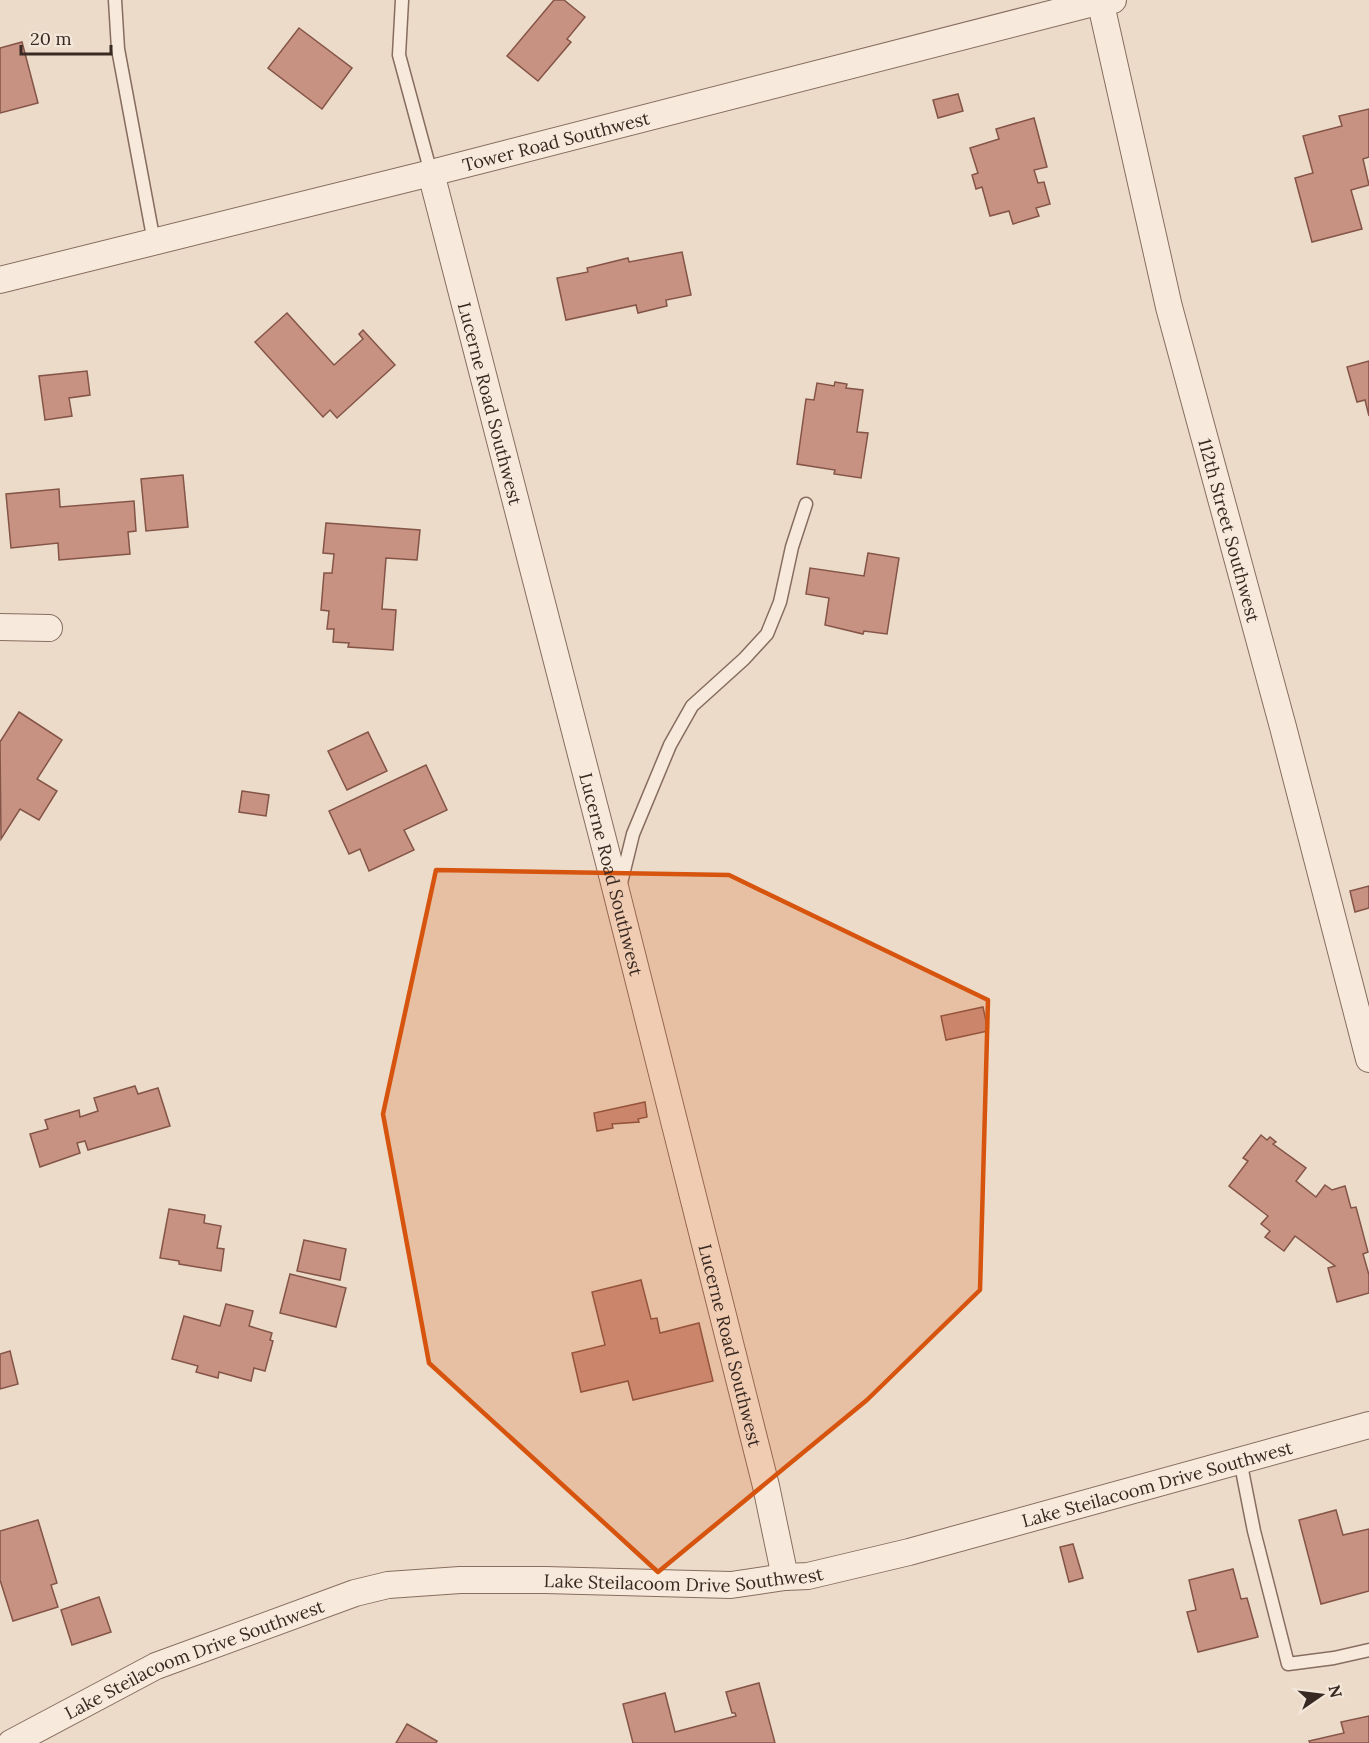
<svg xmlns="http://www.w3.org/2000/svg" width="1369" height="1743" font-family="Lora,serif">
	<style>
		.building { fill: #c79282; stroke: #845447; stroke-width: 1.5 }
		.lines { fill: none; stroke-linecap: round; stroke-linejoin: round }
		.lane-casing { stroke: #876d5f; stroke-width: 15 }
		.street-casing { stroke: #876d5f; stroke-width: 28 }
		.lane { stroke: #f7eadc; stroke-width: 12 }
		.street { stroke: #f7eadc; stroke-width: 26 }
		.marked { fill: #d6540e; fill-opacity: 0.2; stroke: #d6540e; stroke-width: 4.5; stroke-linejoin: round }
		.labels { text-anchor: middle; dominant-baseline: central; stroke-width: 5; stroke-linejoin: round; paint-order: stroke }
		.street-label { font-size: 18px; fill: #382922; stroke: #f3e7d9 }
	</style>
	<rect width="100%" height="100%" fill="#ecdbc9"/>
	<!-- building -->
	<g class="building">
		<path d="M554,0H564L585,17L567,39L571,42L538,81L507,56Z"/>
		<path d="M299,28L352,68L322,109L268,68Z"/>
		<path d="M22,42L38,103L0,113V48Z"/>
		<path d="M958,94L963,111L938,118L933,100Z"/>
		<path d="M1369,109V157L1363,159L1369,185L1351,190L1362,229L1312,242L1295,178L1313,173L1303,136L1342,126L1339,116Z"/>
		<path d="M1034,118L1047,167L1034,170L1038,183L1044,182L1050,204L1036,208L1039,216L1013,224L1009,211L990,216L982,187L976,189L972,175L978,173L970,148L999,139L996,129Z"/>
		<path d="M682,252L691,295L666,300L667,306L638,313L636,305L566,320L557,278L588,272L587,268L628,258L629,262Z"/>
		<path d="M287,313L334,365L363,339L359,334L363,330L395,365L337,418L330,410L323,417L255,342Z"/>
		<path d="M1369,361V416L1365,400L1357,402L1347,367Z"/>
		<path d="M87,371L90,395L69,398L72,416L45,420L39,376Z"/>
		<path d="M835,382L847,384L846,388L863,390L857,432L868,433L861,478L834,474L835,470L797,464L806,399L814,400L817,383L834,386Z"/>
		<path d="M183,475L188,527L146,531L141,479Z"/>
		<path d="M59,489L60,507L134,501L136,531L128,532L130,554L59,560L58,543L11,548L6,494Z"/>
		<path d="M326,523L420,530L417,560L386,558L382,609L396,610L393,650L348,647L349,643L333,642L334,629H327L329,611L321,610L324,573H332L334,554L323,553Z"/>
		<path d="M868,553L899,558L887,634L864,631L863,634L825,625L829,598L806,594L810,568L864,576Z"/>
		<path d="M19,712L62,740L37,779L57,791L39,820L20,809L1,839L0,742Z"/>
		<path d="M368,732L387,771L347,790L328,751Z"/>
		<path d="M426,765L447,810L404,830L414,850L369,871L360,849L349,854L329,811Z"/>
		<path d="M242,791L269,795L266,816L239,812Z"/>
		<path d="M1369,886V908L1355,912L1350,891Z"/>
		<path d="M983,1007L988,1031L946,1040L941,1016Z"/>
		<path d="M135,1086L138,1094L158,1088L170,1126L88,1150L85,1141L77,1143L80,1153L40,1167L30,1134L48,1129L45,1120L79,1110L80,1117L98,1111L94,1098Z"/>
		<path d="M645,1102L647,1117L638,1119L639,1122L612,1124L613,1128L597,1131L594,1113Z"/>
		<path d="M1261,1135L1267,1140L1270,1137L1276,1142L1273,1144L1306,1168L1296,1181L1316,1197L1325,1185L1332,1190L1345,1186L1351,1208L1356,1207L1368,1252L1363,1254L1369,1275V1293L1337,1302L1328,1268L1335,1266L1295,1236L1284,1251L1265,1237L1270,1231L1261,1224L1268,1216L1229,1186L1248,1161L1243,1158Z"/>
		<path d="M169,1209L205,1215L204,1223L221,1226L217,1248L224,1249L221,1271L179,1264V1261L160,1258Z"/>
		<path d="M304,1240L346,1249L340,1280L297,1271Z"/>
		<path d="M290,1274L346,1288L336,1327L280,1313Z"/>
		<path d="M641,1280L651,1319L657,1318L660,1333L699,1323L713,1381L633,1400L628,1381L581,1392L572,1353L605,1345L592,1292Z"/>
		<path d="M226,1304L253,1311L249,1326L272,1333L270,1340L273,1341L265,1371L254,1368L251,1381L219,1372L218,1378L196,1372L198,1366L172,1359L184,1316L220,1326Z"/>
		<path d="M10,1351L18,1384L0,1389V1354Z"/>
		<path d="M1336,1510L1343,1535L1369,1529V1591L1321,1604L1299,1520Z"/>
		<path d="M38,1520L57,1583L51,1585L58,1607L13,1621L0,1580V1531Z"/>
		<path d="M1073,1544L1083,1578L1069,1582L1060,1547Z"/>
		<path d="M1233,1569L1241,1599L1247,1598L1258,1637L1198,1652L1187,1612L1196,1610L1189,1580Z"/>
		<path d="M99,1597L111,1632L72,1645L61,1610Z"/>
		<path d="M759,1683L775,1743H633L623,1704L665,1693L675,1732L736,1716L735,1713H732L726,1692Z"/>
		<path d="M1369,1716V1743H1310L1309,1741L1344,1733L1341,1722Z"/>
		<path d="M407,1724L437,1741L436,1743H396Z"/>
	</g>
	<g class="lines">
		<!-- lane casing -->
		<g class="lane-casing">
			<g id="lane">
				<path d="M115,0L118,49L154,242"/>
				<path d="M402,0L399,55L431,173"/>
				<path d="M620,887L633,834L670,745L692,706L744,659L767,634L780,602L792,547L806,504"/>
				<path d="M1240,1460L1254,1531L1288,1664L1334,1658L1369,1650"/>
			</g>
		</g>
		<!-- street casing -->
		<g class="street-casing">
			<g id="street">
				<path id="s1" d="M1100,0L1169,307L1283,727L1369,1059"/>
				<path id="s2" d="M431,173L608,859L766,1486L785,1577"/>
				<path id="s3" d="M0,280L431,173L1101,1L1113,0"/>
				<path d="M0,627L49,628"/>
				<path id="s4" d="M11,1743L156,1666L355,1593L388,1585L460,1580H545L731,1585L785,1577L808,1576L909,1552L1369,1425"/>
			</g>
		</g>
		<!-- lane -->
		<use href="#lane" class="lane"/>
		<!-- street -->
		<use href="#street" class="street"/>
	</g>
	<!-- marked area -->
	<path class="marked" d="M436,870L729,875L988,1000L980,1290L867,1400L658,1572L429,1363L383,1114Z"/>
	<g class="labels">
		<!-- street labels -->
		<g class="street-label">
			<text stroke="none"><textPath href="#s3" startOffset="573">Tower Road Southwest</textPath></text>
			<text stroke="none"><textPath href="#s2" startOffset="238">Lucerne Road Southwest</textPath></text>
			<text stroke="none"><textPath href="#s1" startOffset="546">112th Street Southwest</textPath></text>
			<text stroke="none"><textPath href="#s2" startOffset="724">Lucerne Road Southwest</textPath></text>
			<text stroke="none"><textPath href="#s2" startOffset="1210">Lucerne Road Southwest</textPath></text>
			<text stroke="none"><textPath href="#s4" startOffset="1192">Lake Steilacoom Drive Southwest</textPath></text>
			<text stroke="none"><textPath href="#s4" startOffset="706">Lake Steilacoom Drive Southwest</textPath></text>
			<text stroke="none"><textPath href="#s4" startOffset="202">Lake Steilacoom Drive Southwest</textPath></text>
		</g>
	</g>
	<!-- north arrow -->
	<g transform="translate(1321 1695) rotate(76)" stroke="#f3e7d9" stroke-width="4.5" paint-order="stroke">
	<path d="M0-4.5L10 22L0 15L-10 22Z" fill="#382922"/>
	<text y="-9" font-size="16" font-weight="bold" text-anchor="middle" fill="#382922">N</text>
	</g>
	<!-- scale -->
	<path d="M21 45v9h90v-9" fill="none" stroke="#382922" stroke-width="3"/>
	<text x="30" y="45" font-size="18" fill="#382922" stroke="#f3e7d9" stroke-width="4.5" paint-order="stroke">20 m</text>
</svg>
